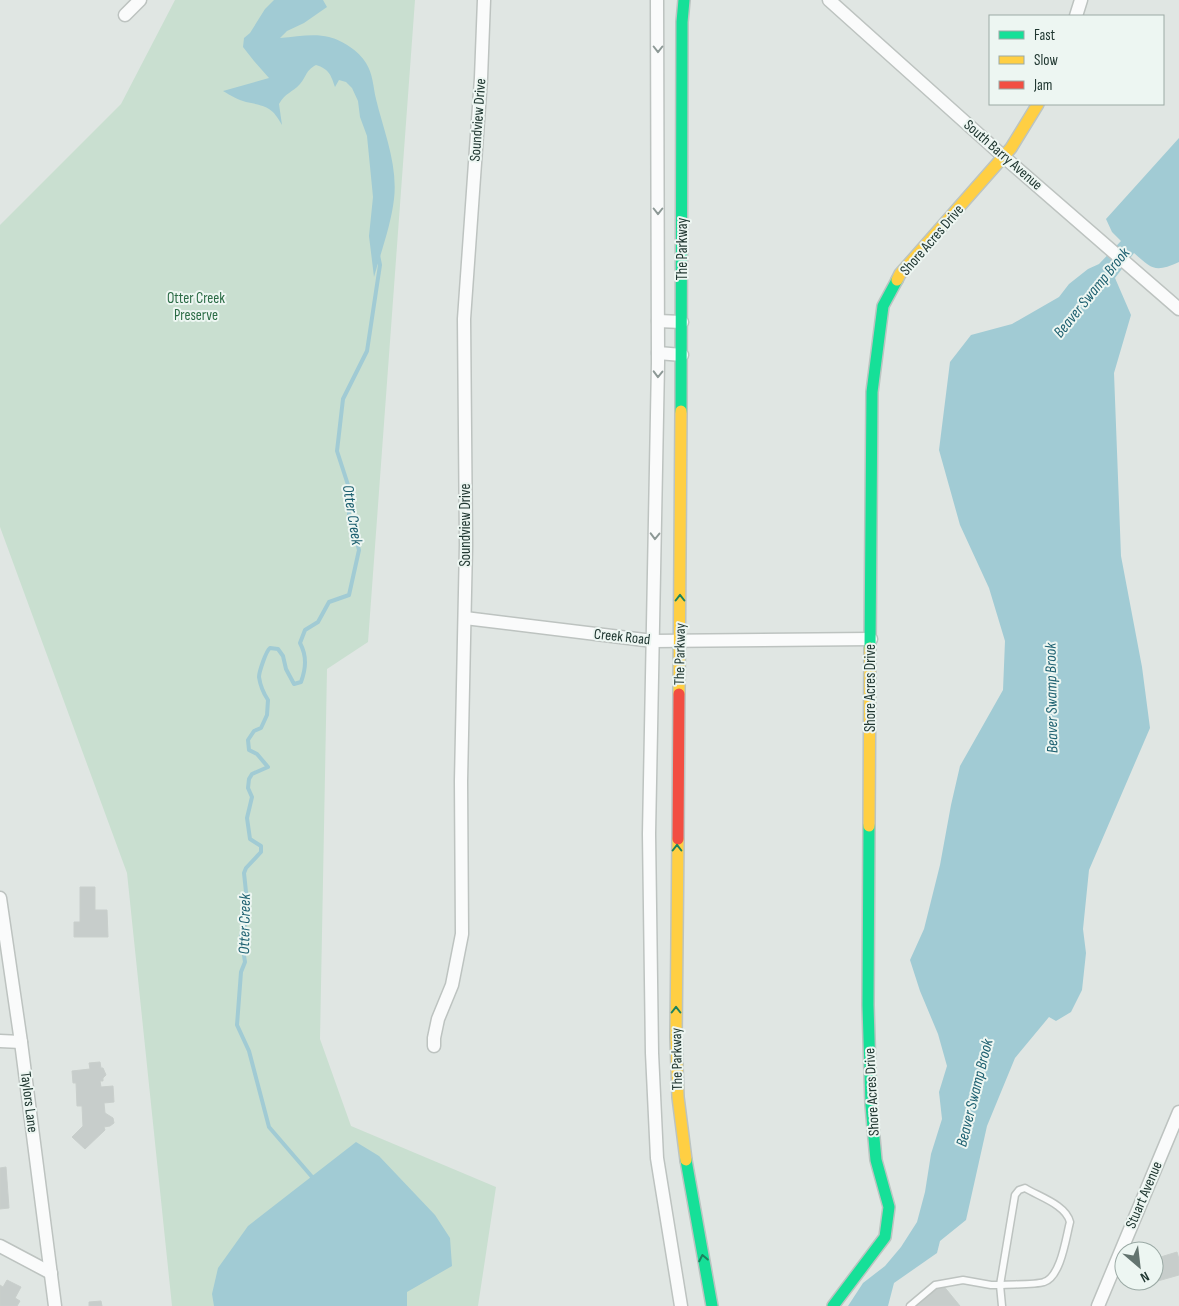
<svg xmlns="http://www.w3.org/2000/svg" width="1179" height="1306" font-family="'Sofia Sans Condensed',sans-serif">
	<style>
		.green { fill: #c9dfd0 }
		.water { fill: #a1cbd4 }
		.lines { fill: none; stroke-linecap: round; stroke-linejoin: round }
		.stream { stroke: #a1cbd4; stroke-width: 4 }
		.building { fill: #c7cdcb; stroke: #c9cfcc }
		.lane-casing { stroke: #bdc3c0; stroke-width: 9 }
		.street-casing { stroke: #bdc3c0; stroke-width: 15 }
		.fast-casing { stroke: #bcc4c1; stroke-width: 14 }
		.slow-casing { stroke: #bcc4c1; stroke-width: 14 }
		.jam-casing { stroke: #bcc4c1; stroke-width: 14 }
		.lane { stroke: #fafbfb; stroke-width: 6 }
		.street { stroke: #fafbfb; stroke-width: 12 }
		.fast { stroke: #16e098; stroke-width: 11 }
		.slow { stroke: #ffcf43; stroke-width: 11 }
		.jam { stroke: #f24e42; stroke-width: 11 }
		.oneway { stroke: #8d9996 }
		.oneway2 { stroke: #1c835f }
		.labels { text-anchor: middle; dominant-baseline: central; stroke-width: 4; stroke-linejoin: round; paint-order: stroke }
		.street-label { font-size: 15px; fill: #203731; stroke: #edf6f2 }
		.park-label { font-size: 15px; fill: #2c6c46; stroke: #edf6f2 }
		.water-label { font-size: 16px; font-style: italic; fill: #1d6070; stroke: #edf6f2 }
	</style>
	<rect width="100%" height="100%" fill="#e0e6e3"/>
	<!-- green -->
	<path class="green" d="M175,0H415L368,642L327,669L320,1039L351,1126L496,1187L478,1306H172L127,873L0,527V225L121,104Z"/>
	<!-- water -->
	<g class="water">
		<path d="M274,0H323L327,7L304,23L287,31L280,38C297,37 313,33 329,37C342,40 359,51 366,63C373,74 373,86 376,99C384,132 398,165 394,199C391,225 381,252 374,277L369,236L373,197L367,136L360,117L358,101L352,88L346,82L339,80L335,87C331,75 329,69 316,65C305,71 307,76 300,84C292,93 286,92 279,104L282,125C272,106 265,106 246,102C238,100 230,95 223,91L269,78L254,61L243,47L244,38L250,33L265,9Z"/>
		<path d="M1179,138V262C1155,273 1152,269 1134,253L1115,278L1131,315L1114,373L1121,556L1142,667L1150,728L1089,870L1083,929L1086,953L1082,990L1071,1012L1056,1021L1049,1017L1015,1058L987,1126L966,1220L940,1241L937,1253L894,1283L888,1306H848L863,1283L885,1266L901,1247L917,1222L925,1192L931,1154L942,1119L939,1092L947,1066L938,1034L920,991L910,960L924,929L940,865L951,805L960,766L1003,690L1005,641L989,588L960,525L939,450L950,362L971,335L1012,324L1059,297L1069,284L1088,269L1099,264L1121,241L1112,232L1106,219Z"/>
		<path d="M356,1142L379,1156L435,1215L450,1238L452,1266L407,1292V1306H214L212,1294L218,1268L248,1226Z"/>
	</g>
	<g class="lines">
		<!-- stream -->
		<path class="stream" d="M313,1178L269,1127L249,1051L237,1025L241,972L245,962L241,936L247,919L248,911L244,873L246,868L261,852V846L250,839L247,818L252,797L248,788L249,779L252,774L268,767L257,754L249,750L248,740L254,731L261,728L267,715L268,700C264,694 260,684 259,677C259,672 266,651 270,648L278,649L283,656L286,669L294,684L301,682C306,668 307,656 300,643L305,630L318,622L329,602L349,595L359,550L349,514V488L337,451L343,399L367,351L380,265L378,255"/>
	</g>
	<!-- building -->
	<g class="building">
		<path d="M80,887H95V910H107L108,937H74V922H80Z"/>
		<path d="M100,1062L101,1068H103L106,1075L103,1078V1081H100L101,1087L113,1086L114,1102L104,1103L105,1113L113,1118L114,1123L110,1126L104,1127L105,1130L85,1149L72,1137L83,1126L82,1106H77L76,1083H73L72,1071L90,1069L89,1063Z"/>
		<path d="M6,1167L9,1208L0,1209V1168Z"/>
		<path d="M1177,1252L1179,1259V1275L1133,1288L1130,1281H1154V1259Z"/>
		<path d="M7,1280L21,1287L15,1298L20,1301L17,1306H0V1285L3,1287Z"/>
		<path d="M942,1284L960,1306H915Z"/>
		<path d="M101,1301L102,1306H89V1302Z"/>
	</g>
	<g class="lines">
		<!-- lane casing -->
		<g class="lane-casing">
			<g id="lane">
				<path d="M1025,1188C1040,1197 1066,1205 1070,1222C1066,1237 1061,1277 1044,1282C1035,1285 1012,1284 1000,1285L1015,1195L1019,1190Z"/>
				<path d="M910,1306L935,1285L963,1280L991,1285H1000L1002,1306"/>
			</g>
		</g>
		<!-- street casing -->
		<g class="street-casing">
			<g id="street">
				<path d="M657,0L658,363L649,834L652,1053L657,1158L681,1306"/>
				<path d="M829,0L1004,157L1179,309"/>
				<path d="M125,15L140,0"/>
				<path d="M1076,16L1081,0"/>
				<path d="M658,321L682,322"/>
				<path d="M658,353L682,355"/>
				<path d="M465,618L653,641L871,639"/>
				<path d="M0,898L21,1042L55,1306"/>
				<path d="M0,1041L21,1042"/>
				<path d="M434,1046V1038L438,1019L452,985L462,934L461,781L466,545L464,319L481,78L484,0"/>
				<path d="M0,1246L51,1273"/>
				<path d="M1098,1306L1179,1112"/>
			</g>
		</g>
		<!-- fast casing -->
		<g class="fast-casing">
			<g id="fast">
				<path d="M681,411L682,22L684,0"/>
				<path d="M870,648L872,392L883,306L897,280"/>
				<path d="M686,1160L712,1306"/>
				<path d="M833,1306L885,1237L889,1207L876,1160L871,1105L868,1005L869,826"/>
			</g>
		</g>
		<!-- slow casing -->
		<g class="slow-casing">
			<g id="slow">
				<path d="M897,280L900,274L1011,148L1038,104"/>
				<path d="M679,694L681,411"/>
				<path d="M869,826L870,648"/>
				<path d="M678,839L676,1037L678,1097L686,1160"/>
			</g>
		</g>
		<!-- jam casing -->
		<g class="jam-casing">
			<path id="jam" d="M678,839L679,694"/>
		</g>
		<!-- lane -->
		<use href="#lane" class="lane"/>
		<!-- street -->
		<use href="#street" class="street"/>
		<!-- fast -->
		<use href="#fast" class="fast"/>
		<!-- slow -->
		<use href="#slow" class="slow"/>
		<!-- jam -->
		<use href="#jam" class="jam"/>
	</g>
	<!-- one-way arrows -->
	<defs><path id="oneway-chevron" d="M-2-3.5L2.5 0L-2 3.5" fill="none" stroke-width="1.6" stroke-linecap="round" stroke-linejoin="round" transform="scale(1.25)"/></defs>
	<g class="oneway">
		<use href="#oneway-chevron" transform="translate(658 49) rotate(90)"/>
		<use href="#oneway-chevron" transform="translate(658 211) rotate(90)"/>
		<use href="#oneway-chevron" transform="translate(658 374) rotate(91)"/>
		<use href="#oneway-chevron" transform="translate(655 536) rotate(91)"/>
	</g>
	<g class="oneway2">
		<use href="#oneway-chevron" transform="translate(680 598) rotate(-90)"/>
		<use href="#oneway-chevron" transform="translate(677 848) rotate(-90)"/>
		<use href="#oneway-chevron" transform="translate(676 1010) rotate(-90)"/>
		<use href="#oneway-chevron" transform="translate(703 1258) rotate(-101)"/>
	</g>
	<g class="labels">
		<!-- street labels -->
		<g class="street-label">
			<text transform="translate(478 120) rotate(-86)">Soundview Drive</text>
			<text transform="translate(1003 155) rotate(41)">South Barry Avenue</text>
			<text transform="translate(932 240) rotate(-49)">Shore Acres Drive</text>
			<text transform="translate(682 249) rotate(-90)">The Parkway</text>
			<text transform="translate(465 525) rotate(-90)">Soundview Drive</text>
			<text transform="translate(622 637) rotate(6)">Creek Road</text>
			<text transform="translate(680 654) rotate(-89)">The Parkway</text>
			<text transform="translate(870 688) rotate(-90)">Shore Acres Drive</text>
			<text transform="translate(677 1059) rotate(-91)">The Parkway</text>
			<text transform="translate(872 1092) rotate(-93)">Shore Acres Drive</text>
			<text transform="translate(29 1102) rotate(83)">Taylors Lane</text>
			<text transform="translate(1144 1195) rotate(-67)">Stuart Avenue</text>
		</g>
		<!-- park labels -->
		<g class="park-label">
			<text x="196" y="298">Otter Creek<tspan x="196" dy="17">Preserve</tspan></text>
		</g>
		<!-- water labels -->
		<g class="water-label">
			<text transform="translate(1092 293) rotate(-51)">Beaver Swamp Brook</text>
			<text transform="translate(352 515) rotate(81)">Otter Creek</text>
			<text transform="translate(1052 698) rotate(-91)">Beaver Swamp Brook</text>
			<text transform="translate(245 924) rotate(-89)">Otter Creek</text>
			<text transform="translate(975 1093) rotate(-76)">Beaver Swamp Brook</text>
		</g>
	</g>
	<!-- legend -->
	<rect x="989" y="15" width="175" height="90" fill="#edf6f2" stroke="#9baaa5"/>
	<rect x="999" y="31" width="25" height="8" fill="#16e098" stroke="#9baaa5"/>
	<text x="1034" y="40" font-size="15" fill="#203731">Fast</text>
	<rect x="999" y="56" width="25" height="8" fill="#ffcf43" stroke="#9baaa5"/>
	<text x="1034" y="65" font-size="15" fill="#203731">Slow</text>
	<rect x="999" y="81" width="25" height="8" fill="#f24e42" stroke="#9baaa5"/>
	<text x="1034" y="90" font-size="15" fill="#203731">Jam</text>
	<!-- north arrow -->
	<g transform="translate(1139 1266) rotate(152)"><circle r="24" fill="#edf6f2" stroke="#9baaa5"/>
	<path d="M0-4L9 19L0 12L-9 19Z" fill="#63746f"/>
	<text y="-8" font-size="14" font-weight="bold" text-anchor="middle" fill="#203731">N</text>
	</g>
</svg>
